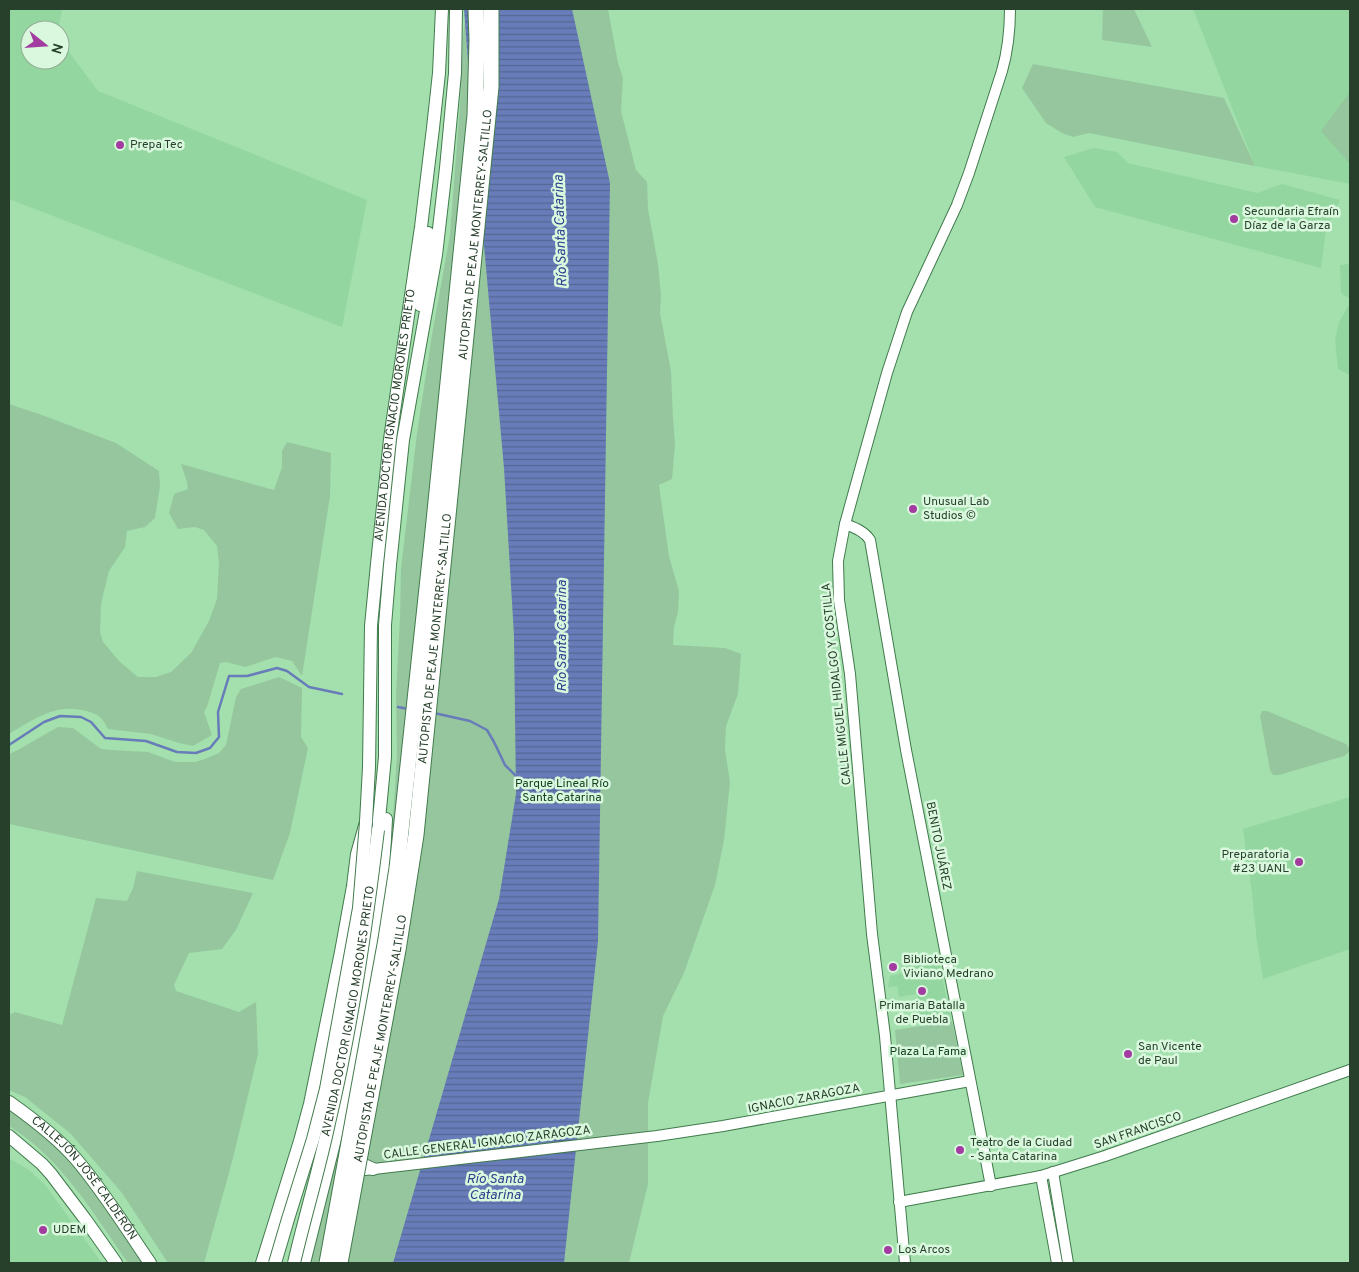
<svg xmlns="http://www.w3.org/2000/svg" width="1359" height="1272" font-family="Overpass,sans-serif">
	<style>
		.built { fill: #93d69f }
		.green { fill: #96c69e }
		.water { fill: url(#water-rules) }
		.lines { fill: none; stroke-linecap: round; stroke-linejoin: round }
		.stream { stroke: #677cb8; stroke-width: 2.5 }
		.minor-casing { stroke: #417b4d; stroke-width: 12 }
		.major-casing { stroke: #417b4d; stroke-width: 14 }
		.minor { stroke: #fff; stroke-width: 10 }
		.major { stroke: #fff; stroke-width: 12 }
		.major-bridge-casing { stroke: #417b4d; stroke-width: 14; stroke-linecap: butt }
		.highway-bridge-casing { stroke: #417b4d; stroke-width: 17; stroke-linecap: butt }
		.major-bridge { stroke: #fff; stroke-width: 12 }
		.highway-bridge { stroke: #fff; stroke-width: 15 }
		.poi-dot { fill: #a33ca0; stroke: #daf8de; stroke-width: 2 }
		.labels { text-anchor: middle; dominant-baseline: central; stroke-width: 5; stroke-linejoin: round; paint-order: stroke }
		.poi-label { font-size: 12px; fill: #27402b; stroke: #daf8de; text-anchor: start }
		.street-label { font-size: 12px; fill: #27402b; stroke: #daf8de }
		.park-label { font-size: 12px; fill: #144120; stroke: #daf8de }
		.water-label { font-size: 14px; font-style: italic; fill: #2e418c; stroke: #daf8de }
	</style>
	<defs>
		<pattern id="water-rules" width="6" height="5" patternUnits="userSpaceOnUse" patternTransform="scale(1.25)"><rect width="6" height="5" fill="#677cb8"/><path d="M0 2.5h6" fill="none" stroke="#556796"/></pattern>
	</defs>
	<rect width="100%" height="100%" fill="#a3e0ad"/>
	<!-- built -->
	<g class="built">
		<path d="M9,9H62L58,30H30V60H60V40L98,91L367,200L342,327L9,199Z"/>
		<path d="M1193,9H1350V184L1255,166Z"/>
		<path d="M1094,148L1117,152L1128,163L1257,193L1282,184L1340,200L1326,230L1321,268L1095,207L1064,157Z"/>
		<path d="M1350,264V299L1341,293L1340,265Z"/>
		<path d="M1350,303V375L1338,369L1335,340L1339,322Z"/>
		<path d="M1350,797V949L1263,979L1257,942L1252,894L1243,829Z"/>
		<path d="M901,963L940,966L951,1020L921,1024L917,994L899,997L897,986L888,987L890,976L903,973Z"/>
		<path d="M9,1158L29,1170L45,1185L102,1263H9Z"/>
	</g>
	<!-- green -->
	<g class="green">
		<path d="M466,9H608L618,63L623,78L621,111L636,170L647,182L648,209L658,264L661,296L660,313L671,371L673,418L675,445L672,479L659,485L669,556L679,591L678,612L674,627L673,645L725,648L741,654L738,694L726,726L725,750L730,782L724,840L715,885L684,973L663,1016L648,1103V1184L629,1263H290L386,880L394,804L397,754L396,693L400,618L401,569L417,433L432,335L450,235L460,105L463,38Z"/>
		<path d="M1103,9H1134L1152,47L1102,40Z"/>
		<path d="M1033,64L1224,98L1255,166L1089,133L1073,137L1062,133L1046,123L1022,88Z"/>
		<path d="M1350,92V164L1321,131Z"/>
		<path d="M9,404L42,415L116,443L159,471L160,486L155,518L145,527L127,531L125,547L109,571L101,604L100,632L103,642L120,662L138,677H156L171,672L191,653L209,621L217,599L219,563L217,546L204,530L195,527L178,529L169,513L174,494L188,489L187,482L181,464L274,490L282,467V451L287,442L331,453L330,496L302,676L292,661L276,657L245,667L226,662L220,663L207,707L204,712L212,735L193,746L179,743L151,734L108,729C101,715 97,713 81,710C54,704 31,721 9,734Z"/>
		<path d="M279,677L302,688L301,737L308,748L290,833L273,880L9,824V754L16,751L58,727L73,728L101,749L112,750L148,752L175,762H195L205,759L219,753L226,745L236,697L241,689Z"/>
		<path d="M1262,711H1267L1346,744L1349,748V752L1344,756L1279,775H1273L1270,770L1260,716Z"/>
		<path d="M137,871L253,893L236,930L222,949L189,953L174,985L176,991L239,1012L256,1002L258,1054L232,1162L204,1263H168L122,1193L71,1134L25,1097L9,1090V1015L15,1012L62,1025L96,898L127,901L133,888Z"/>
		<path d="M952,1021L963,1075L900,1084L895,1030Z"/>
		<path d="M9,1106L71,1158L146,1263H128C94,1214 61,1158 9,1126Z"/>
	</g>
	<!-- water -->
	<path class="water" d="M464,9H572L610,183L598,941L564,1263H393L499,899L516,794L514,636L504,468L471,101Z"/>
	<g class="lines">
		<!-- stream -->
		<g class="stream">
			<path d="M398,707L408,709"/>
			<path d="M434,713L470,721L487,730L494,742L505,765L518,778"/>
			<path d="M9,745L44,722L60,716L81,717L91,722L105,738L146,741L177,752L196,753L210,748L219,737L218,712L229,676H247L277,668L287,671L309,687L342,694"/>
		</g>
		<!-- minor casing -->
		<g class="minor-casing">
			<g id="minor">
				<path d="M845,524C855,528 864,531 870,540L906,750L991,1186"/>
				<path d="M365,1170L657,1136L723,1126L970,1081"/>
				<path d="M1053,1172L1068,1263"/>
				<path d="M1041,1176L1057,1263"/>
				<path d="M899,1202L1041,1176L1105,1156L1350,1070"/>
				<path d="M905,1263L885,1036L872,934L850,674L839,600L838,561L845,524L861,466L887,373L907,312L957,205L969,173L1002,71C1008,50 1010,31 1010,9"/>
			</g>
		</g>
		<!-- major casing -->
		<g class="major-casing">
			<g id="major">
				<path d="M420,305L428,233"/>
				<path d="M378,830L385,757V625L390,565L403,440L436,255L446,168L455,73L456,9"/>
				<path id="s1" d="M9,1102C33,1119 57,1137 76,1159C104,1192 126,1228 150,1263"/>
				<path d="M9,1136L42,1164L51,1174L85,1219L116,1263"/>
				<path d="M352,1156L362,1164L373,1169"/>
				<path id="s2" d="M262,1263L300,1141L310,1104L341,952L353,886L357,854L366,822L369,767L371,626L377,564L390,439L421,227L433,128L439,73L442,9"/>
				<path d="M304,1263L338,1127L372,956L383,877L386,819"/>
			</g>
		</g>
		<!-- minor -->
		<use href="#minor" class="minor"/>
		<!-- major -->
		<use href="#major" class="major"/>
		<!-- major-bridge casing -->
		<g class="major-bridge-casing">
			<g id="major-bridge">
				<path d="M275,1263L288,1219L313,1139L326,1089L359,908L366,822"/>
				<path id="s3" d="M294,1263C305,1216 319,1170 329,1123C352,1026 366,928 378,830"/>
			</g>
		</g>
		<!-- highway-bridge casing -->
		<g class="highway-bridge-casing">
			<g id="highway-bridge">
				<path d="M327,1263L386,939L397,868L432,541L475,115L477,40L476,9"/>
				<path id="s4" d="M340,1263L398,950L416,835L491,87V9"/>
			</g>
		</g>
		<!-- major-bridge -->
		<use href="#major-bridge" class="major-bridge"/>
		<!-- highway-bridge -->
		<use href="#highway-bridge" class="highway-bridge"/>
	</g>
	<!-- markers -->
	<g class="poi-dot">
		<circle cx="120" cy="145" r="5"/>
		<circle cx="1234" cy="219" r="5"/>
		<circle cx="913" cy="509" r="5"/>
		<circle cx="1299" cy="862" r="5"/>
		<circle cx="893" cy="967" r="5"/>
		<circle cx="922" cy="991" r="5"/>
		<circle cx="1128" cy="1054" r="5"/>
		<circle cx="960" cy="1150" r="5"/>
		<circle cx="43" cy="1230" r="5"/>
		<circle cx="888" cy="1250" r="5"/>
	</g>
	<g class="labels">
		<!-- poi labels -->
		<g class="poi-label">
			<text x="130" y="145">Prepa Tec</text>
			<text x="1244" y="212">Secundaria Efraín<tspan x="1244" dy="14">Díaz de la Garza</tspan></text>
			<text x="923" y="502">Unusual Lab<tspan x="923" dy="14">Studios ©</tspan></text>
			<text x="1289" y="855" text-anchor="end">Preparatoria<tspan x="1289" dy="14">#23 UANL</tspan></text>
			<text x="903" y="960">Biblioteca<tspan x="903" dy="14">Viviano Medrano</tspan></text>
			<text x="922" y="1006" text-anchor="middle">Primaria Batalla<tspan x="922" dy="14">de Puebla</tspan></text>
			<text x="1138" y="1047">San Vicente<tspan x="1138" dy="14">de Paul</tspan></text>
			<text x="970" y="1143">Teatro de la Ciudad<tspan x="970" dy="14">- Santa Catarina</tspan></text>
			<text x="53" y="1230">UDEM</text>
			<text x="898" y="1250">Los Arcos</text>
		</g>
		<!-- street labels -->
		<g class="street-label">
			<text stroke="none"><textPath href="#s4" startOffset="1038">AUTOPISTA DE PEAJE MONTERREY-SALTILLO</textPath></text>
			<text stroke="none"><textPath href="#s2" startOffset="862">AVENIDA DOCTOR IGNACIO MORONES PRIETO</textPath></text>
			<text stroke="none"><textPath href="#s4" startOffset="632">AUTOPISTA DE PEAJE MONTERREY-SALTILLO</textPath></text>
			<text transform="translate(837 684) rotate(-96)">CALLE MIGUEL HIDALGO Y COSTILLA</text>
			<text transform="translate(938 846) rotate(79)">BENITO JUÁREZ</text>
			<text stroke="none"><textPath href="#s3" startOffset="258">AVENIDA DOCTOR IGNACIO MORONES PRIETO</textPath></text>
			<text stroke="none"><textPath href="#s4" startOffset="228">AUTOPISTA DE PEAJE MONTERREY-SALTILLO</textPath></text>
			<text transform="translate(804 1099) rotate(-11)">IGNACIO ZARAGOZA</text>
			<text transform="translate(1138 1131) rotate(-19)">SAN FRANCISCO</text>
			<text transform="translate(487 1143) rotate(-7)">CALLE GENERAL IGNACIO ZARAGOZA</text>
			<text stroke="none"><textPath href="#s1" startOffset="108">CALLEJÓN JOSÉ CALDERÓN</textPath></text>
		</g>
		<!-- park labels -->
		<g class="park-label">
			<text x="562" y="784">Parque Lineal Río<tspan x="562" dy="14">Santa Catarina</tspan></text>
			<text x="928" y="1052">Plaza La Fama</text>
		</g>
		<!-- water labels -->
		<g class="water-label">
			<text transform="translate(561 231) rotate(-92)">Río Santa Catarina</text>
			<text transform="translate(562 636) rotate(-90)">Río Santa Catarina</text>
			<text x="495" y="1179">Río Santa<tspan x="495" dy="16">Catarina</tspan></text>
		</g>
	</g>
	<!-- border -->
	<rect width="1359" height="1272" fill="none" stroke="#27402b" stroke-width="20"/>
	<!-- north arrow -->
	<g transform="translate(45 45) rotate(107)"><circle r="24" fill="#daf8de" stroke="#92ae96"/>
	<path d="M0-4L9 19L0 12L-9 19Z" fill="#a33ca0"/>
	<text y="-8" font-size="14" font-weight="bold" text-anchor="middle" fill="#27402b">N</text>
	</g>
</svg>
